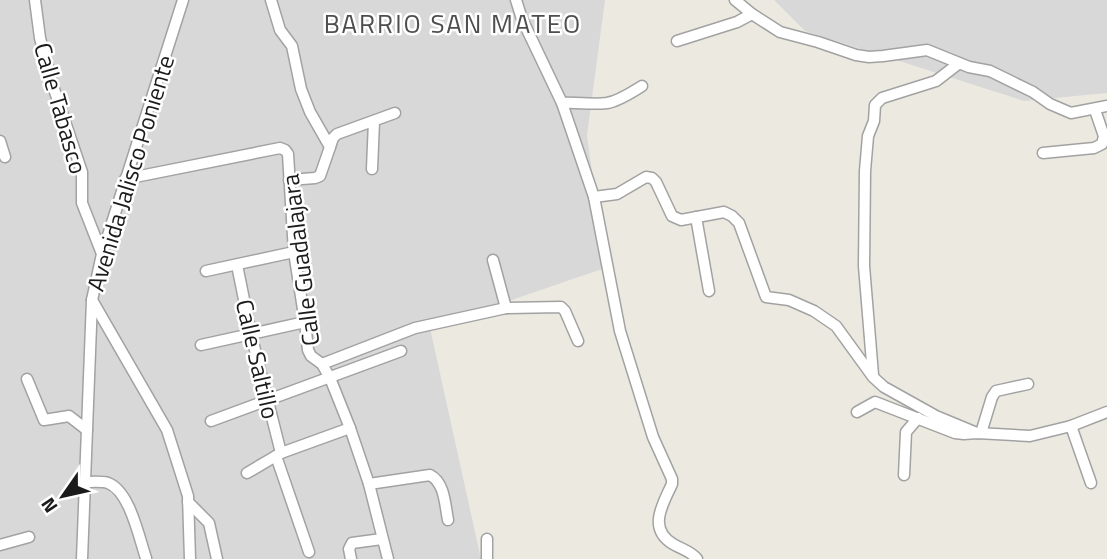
<svg xmlns="http://www.w3.org/2000/svg" width="1107" height="559" font-family="'Titillium Web',sans-serif">
	<style>
		.residential { fill: #d9d8d8 }
		.lines { fill: none; stroke-linecap: round; stroke-linejoin: round }
		.minor-casing { stroke: #a2a2a2; stroke-width: 13 }
		.minor { stroke: #fff; stroke-width: 10 }
		.labels { text-anchor: middle; dominant-baseline: central; stroke-width: 5; stroke-linejoin: round; paint-order: stroke }
		.street-label { font-size: 24px; fill: #1b1b1b; stroke: #fff }
		.neighbourhood-label { font-size: 26px; letter-spacing: 2px; fill: #4e4e4e; stroke: #fff }
	</style>
	<rect width="100%" height="100%" fill="#eceae0"/>
	<!-- residential -->
	<g class="residential">
		<path d="M0,0H605L587,135L605,268L430,328L481,559H0Z"/>
		<path d="M774,0H1107V93L1024,101L805,31Z"/>
	</g>
	<g class="lines">
		<!-- minor casing -->
		<g class="minor-casing">
			<g id="minor">
				<path d="M35,0L40,38L52,83L82,172V203L102,254"/>
				<path d="M271,0L280,30L292,46L301,89L310,112L330,147L320,176L315,178L289,180"/>
				<path d="M516,0L522,19L562,103L594,197L620,331L653,437L672,479V484C663,504 647,528 673,544C681,549 691,551 697,559"/>
				<path d="M735,0L752,14L780,32L818,42L856,55L869,57L883,56L927,50L969,67L990,71L1033,92L1050,104L1071,113L1107,106"/>
				<path d="M677,41L737,22L752,14"/>
				<path d="M562,103C577,102 593,105 607,103C619,101 632,92 642,86"/>
				<path d="M0,141L5,157"/>
				<path d="M330,147L333,138L337,134L395,113"/>
				<path d="M1043,153L1094,148L1102,144L1104,136L1095,110"/>
				<path d="M372,169L374,121"/>
				<path d="M125,179L280,148L285,150L288,154L294,252L305,322L308,350L311,356L322,364L330,378L350,428L369,484L388,559"/>
				<path d="M594,197L617,194L646,177L652,178L656,182L672,216L681,220L724,212L732,216L739,223L766,297L789,300L814,311L836,326L873,377L884,387L936,416L977,433"/>
				<path d="M696,217L709,291"/>
				<path d="M493,260L506,308"/>
				<path d="M237,265L251,334L281,453"/>
				<path d="M206,271L294,252"/>
				<path d="M92,300L167,430L188,496L190,559"/>
				<path d="M201,345L305,322"/>
				<path d="M322,364L415,328L506,308L561,307L565,311L578,341"/>
				<path d="M873,375L864,266L865,171L868,136L874,121L875,105L882,98L936,81L958,64"/>
				<path d="M27,379L44,420L69,416L87,430"/>
				<path d="M857,412L875,402L955,433L964,434L977,433L1030,436L1071,426L1107,412"/>
				<path d="M211,421L401,351"/>
				<path d="M1071,426L1091,483"/>
				<path d="M981,433L992,397L996,391L1028,384"/>
				<path d="M276,456L309,552"/>
				<path d="M247,473L281,453L350,428"/>
				<path d="M904,475L906,432L918,418"/>
				<path d="M85,482C92,482 102,481 108,483C130,491 139,538 146,558"/>
				<path d="M369,484L430,475C445,483 445,505 448,520"/>
				<path d="M188,502L209,523L217,559"/>
				<path d="M487,539V559"/>
				<path d="M0,545L29,537"/>
				<path d="M82,559L92,300L102,254L183,0"/>
				<path d="M351,559L349,549L352,543L382,539"/>
			</g>
		</g>
		<!-- minor -->
		<use href="#minor" class="minor"/>
	</g>
	<g class="labels">
		<!-- street labels -->
		<g class="street-label">
			<text transform="translate(61 108) rotate(74)">Calle Tabasco</text>
			<text transform="translate(130 173) rotate(-73)">Avenida Jalisco Poniente</text>
			<text transform="translate(300 260) rotate(-97)">Calle Guadalajara</text>
			<text transform="translate(258 359) rotate(77)">Calle Saltillo</text>
		</g>
		<!-- neighbourhood labels -->
		<g class="neighbourhood-label">
			<text x="453" y="23">BARRIO SAN MATEO</text>
		</g>
	</g>
	<!-- north arrow -->
	<g transform="translate(63 496) rotate(236)" stroke="#ffffff" stroke-width="5" paint-order="stroke">
	<path d="M0-5L12 26L0 18L-12 26Z" fill="#1b1b1b"/>
	<text y="-10" font-size="19" font-weight="bold" text-anchor="middle" fill="#1b1b1b">N</text>
	</g>
</svg>
